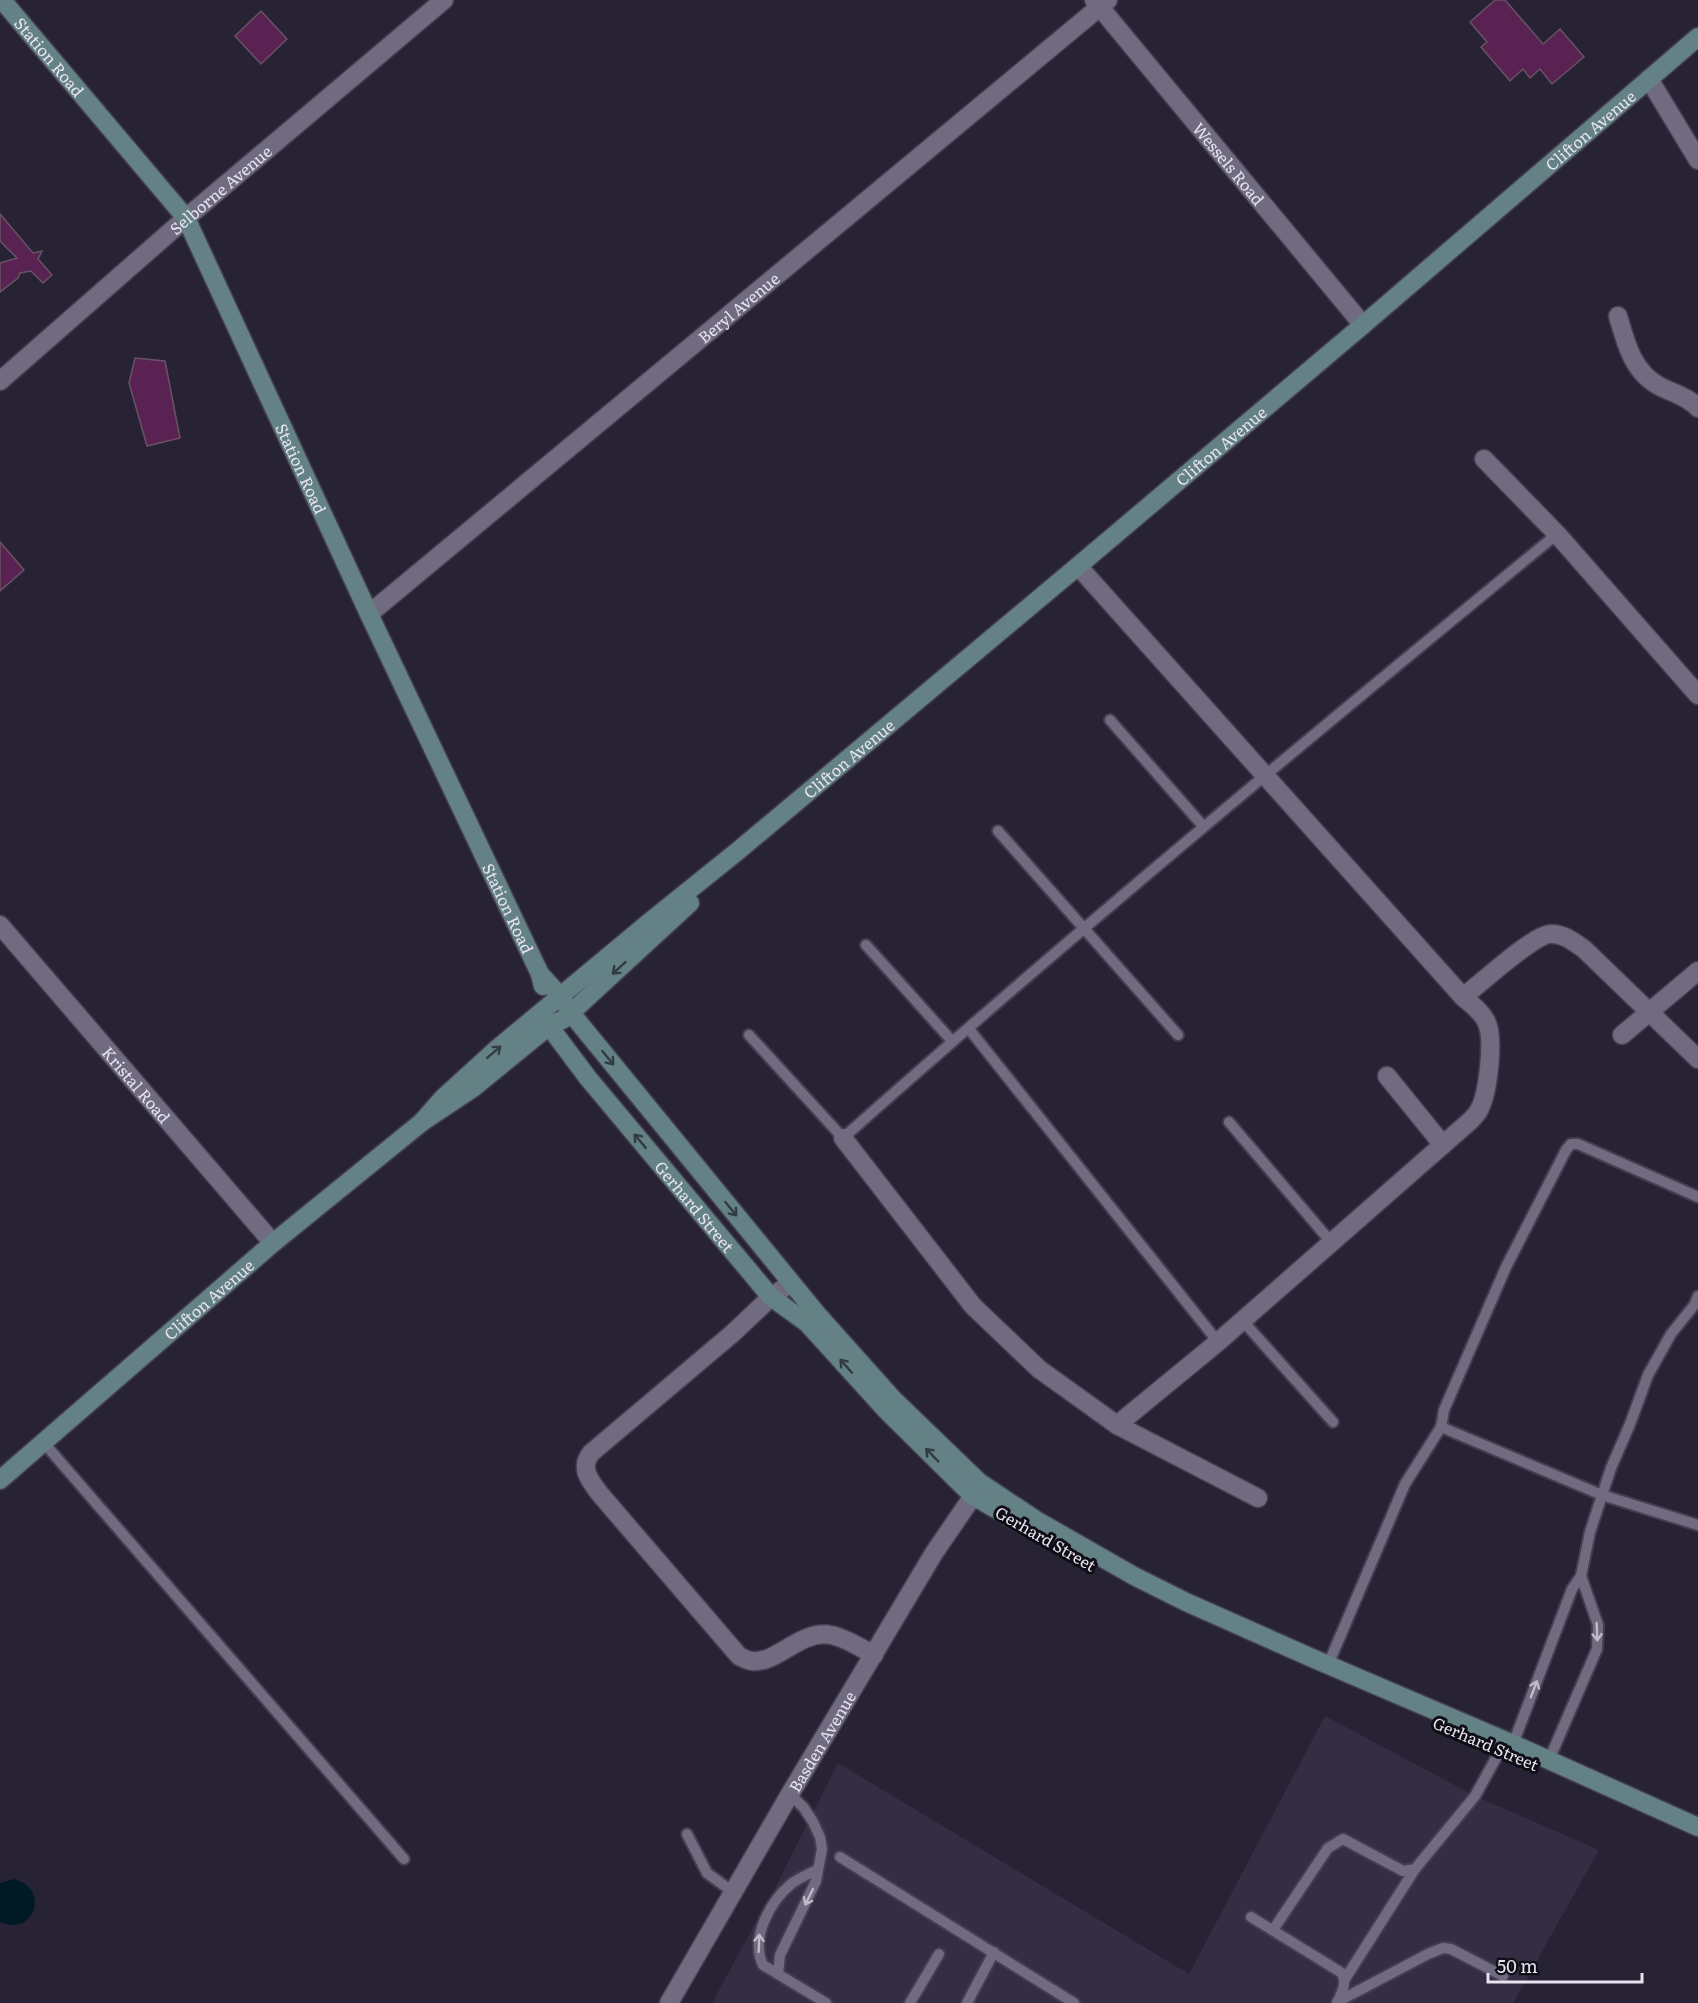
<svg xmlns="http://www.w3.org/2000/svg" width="1698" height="2003" font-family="Literata,serif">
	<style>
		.built { fill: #342d44 }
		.water { fill: #001a25 }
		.building { fill: #5a2253; stroke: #675363; stroke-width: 1.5 }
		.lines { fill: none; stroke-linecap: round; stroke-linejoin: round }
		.lane-casing { stroke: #443f4f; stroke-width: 14 }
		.street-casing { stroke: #443f4f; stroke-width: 21 }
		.secondary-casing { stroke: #443f4f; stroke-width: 21 }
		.lane { stroke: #716b81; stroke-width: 10 }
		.street { stroke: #716b81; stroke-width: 18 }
		.secondary { stroke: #648185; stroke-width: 18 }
		.oneway { stroke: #313b42 }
		.oneway2 { stroke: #bebac9 }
		.labels { text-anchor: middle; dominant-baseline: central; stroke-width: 6; stroke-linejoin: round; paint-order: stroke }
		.street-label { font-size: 16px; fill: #e7e4f0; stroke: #0f0d15 }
	</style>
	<rect width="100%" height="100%" fill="#282235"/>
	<!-- built -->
	<path class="built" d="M1325,1716L1475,1796L1599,1850L1513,2003H712L777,1884L838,1763L1189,1974Z"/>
	<!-- water -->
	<path class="water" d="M14,1879C51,1889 34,1937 0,1922V1883Z"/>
	<!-- building -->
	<g class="building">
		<path d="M1495,0H1505L1543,44L1560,29L1584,57L1552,84L1540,69L1530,78L1523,69L1510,81L1481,47L1487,42L1470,22Z"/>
		<path d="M261,11L287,39L261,64L235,36Z"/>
		<path d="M0,214L33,253L42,251L38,259L52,275L43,283L31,271L20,273L18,278L0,292V263L17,258L0,241Z"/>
		<path d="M135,358L165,361L180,438L147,446L129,383Z"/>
		<path d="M0,542L24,570L0,591Z"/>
	</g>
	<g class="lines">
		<!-- lane casing -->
		<g class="lane-casing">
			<g id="lane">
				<path d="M1110,720L1203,826"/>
				<path d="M998,831L1178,1035"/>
				<path d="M866,945L952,1041"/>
				<path d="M969,1029L1218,1342"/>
				<path d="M749,1035L843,1138C1076,931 1316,732 1557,534"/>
				<path d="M1229,1122L1331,1242"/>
				<path d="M1698,1197L1578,1144H1571L1566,1150L1506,1267L1444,1410L1441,1427L1602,1495L1698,1525"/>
				<path d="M1242,1320L1333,1422"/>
				<path d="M44,1443L404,1859"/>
				<path d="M1328,1665L1405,1484L1441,1427"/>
				<path d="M1513,1744L1572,1589L1581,1576L1590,1532L1611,1468L1630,1424L1648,1375L1671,1334L1695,1304L1698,1296"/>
				<path d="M1549,1760L1597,1649L1598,1625L1581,1576"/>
				<path d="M687,1834L707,1873L733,1892"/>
				<path d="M840,1857L1074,2003"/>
				<path d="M817,1870C808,1874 799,1878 791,1884C770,1902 750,1938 763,1965L826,2003"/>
				<path d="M1251,1917L1342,1973C1347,1984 1342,1992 1337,2003"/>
				<path d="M1273,1930L1328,1848L1343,1839L1403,1871L1415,1869L1475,1796L1506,1740"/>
				<path d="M778,1974L780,1955L816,1881L822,1849L820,1837L813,1822L804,1808L790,1794"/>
				<path d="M1345,1979L1415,1869"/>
				<path d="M1337,2002L1428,1954L1443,1948L1451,1949L1503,1976"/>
				<path d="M910,2003L939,1954"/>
				<path d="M967,2003L994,1952"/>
			</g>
		</g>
		<!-- street casing -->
		<g class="street-casing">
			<g id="street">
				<path id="s1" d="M1094,0L1363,325"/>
				<path d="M1649,79L1698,160"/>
				<path d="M1618,316C1626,344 1633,373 1661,387C1673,393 1689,397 1698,408"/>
				<path id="s2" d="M0,381L186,218L444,0"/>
				<path d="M1484,459L1557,534L1698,695"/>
				<path d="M1078,566L1463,997C1472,1005 1481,1011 1486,1021C1495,1037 1488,1094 1479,1110C1477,1114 1473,1118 1470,1121L1218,1342L1117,1425"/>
				<path id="s3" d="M369,614L1108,0"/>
				<path id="s4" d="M0,925L273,1243"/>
				<path d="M1463,997C1479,985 1533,935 1550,934C1563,933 1574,942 1584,949L1698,1059"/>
				<path d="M1622,1035L1698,971"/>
				<path d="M1387,1076L1443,1145"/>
				<path d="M843,1138L973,1306L1039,1369L1117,1425L1258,1498"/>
				<path d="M791,1283L771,1297L733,1333L591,1453C579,1468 590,1481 600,1494L739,1656C743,1658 748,1661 752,1661C777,1664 801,1629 831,1635C846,1638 861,1648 874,1655"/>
				<path id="s5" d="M669,2003L790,1794L934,1553L973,1496L979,1482"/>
			</g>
		</g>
		<!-- secondary casing -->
		<g class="secondary-casing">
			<g id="secondary">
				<path id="s6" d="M2,0L186,218L369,614L540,974L543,986"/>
				<path d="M540,974L561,997L571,1013L817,1314L893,1399L979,1482L1036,1520L1134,1576L1186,1602L1312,1658L1513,1744L1698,1827"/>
				<path id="s7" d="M549,1026L588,1078L771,1297L807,1323L885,1409L973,1496L1020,1523"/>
				<path id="s8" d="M422,1122L443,1098L498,1048L652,920L739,850L1078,566L1363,325L1698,37"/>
				<path id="s9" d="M0,1480L273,1243L422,1122L473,1088L549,1026L564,1019L690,903"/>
			</g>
		</g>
		<!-- lane -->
		<use href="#lane" class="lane"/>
		<!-- street -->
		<use href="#street" class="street"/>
		<!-- secondary -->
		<use href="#secondary" class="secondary"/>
	</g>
	<!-- one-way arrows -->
	<defs><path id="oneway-shaft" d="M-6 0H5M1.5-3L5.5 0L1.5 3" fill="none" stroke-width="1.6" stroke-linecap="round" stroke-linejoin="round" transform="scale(1.5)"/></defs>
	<g class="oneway">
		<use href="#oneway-shaft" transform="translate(619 968) rotate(138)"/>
		<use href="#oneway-shaft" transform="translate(494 1052) rotate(-41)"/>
		<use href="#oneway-shaft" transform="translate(608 1058) rotate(51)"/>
		<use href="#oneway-shaft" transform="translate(640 1141) rotate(-130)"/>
		<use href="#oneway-shaft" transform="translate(731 1209) rotate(51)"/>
		<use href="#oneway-shaft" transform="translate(846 1366) rotate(-132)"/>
		<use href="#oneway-shaft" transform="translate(932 1455) rotate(-135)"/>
	</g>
	<g class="oneway2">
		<use href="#oneway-shaft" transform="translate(1597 1632) rotate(88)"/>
		<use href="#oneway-shaft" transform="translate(1534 1689) rotate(-69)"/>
		<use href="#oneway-shaft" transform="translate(809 1897) rotate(116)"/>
		<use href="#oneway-shaft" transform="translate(759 1943) rotate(-88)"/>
	</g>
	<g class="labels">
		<!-- street labels -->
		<g class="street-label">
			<text stroke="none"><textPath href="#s6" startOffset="74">Station Road</textPath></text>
			<text stroke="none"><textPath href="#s8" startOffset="1533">Clifton Avenue</textPath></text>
			<text stroke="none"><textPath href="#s1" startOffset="212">Wessels Road</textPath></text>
			<text stroke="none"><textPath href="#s2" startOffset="292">Selborne Avenue</textPath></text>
			<text stroke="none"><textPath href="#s3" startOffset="480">Beryl Avenue</textPath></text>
			<text stroke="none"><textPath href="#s8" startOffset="1047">Clifton Avenue</textPath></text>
			<text stroke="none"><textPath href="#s6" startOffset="561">Station Road</textPath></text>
			<text stroke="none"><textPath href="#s8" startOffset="561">Clifton Avenue</textPath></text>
			<text stroke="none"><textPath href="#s6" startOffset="1047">Station Road</textPath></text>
			<text stroke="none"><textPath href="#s4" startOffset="210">Kristal Road</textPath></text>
			<text stroke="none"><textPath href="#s7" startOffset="232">Gerhard Street</textPath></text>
			<text stroke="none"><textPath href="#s9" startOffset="276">Clifton Avenue</textPath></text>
			<text transform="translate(1046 1538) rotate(30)">Gerhard Street</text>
			<text stroke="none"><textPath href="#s5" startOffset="303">Basden Avenue</textPath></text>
			<text transform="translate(1486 1743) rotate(23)">Gerhard Street</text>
		</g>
	</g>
	<!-- scale -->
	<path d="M1488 1973v9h154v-9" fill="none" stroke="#e7e4f0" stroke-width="3"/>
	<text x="1497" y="1973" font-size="18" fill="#e7e4f0" stroke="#0f0d15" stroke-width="4.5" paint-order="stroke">50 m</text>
</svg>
